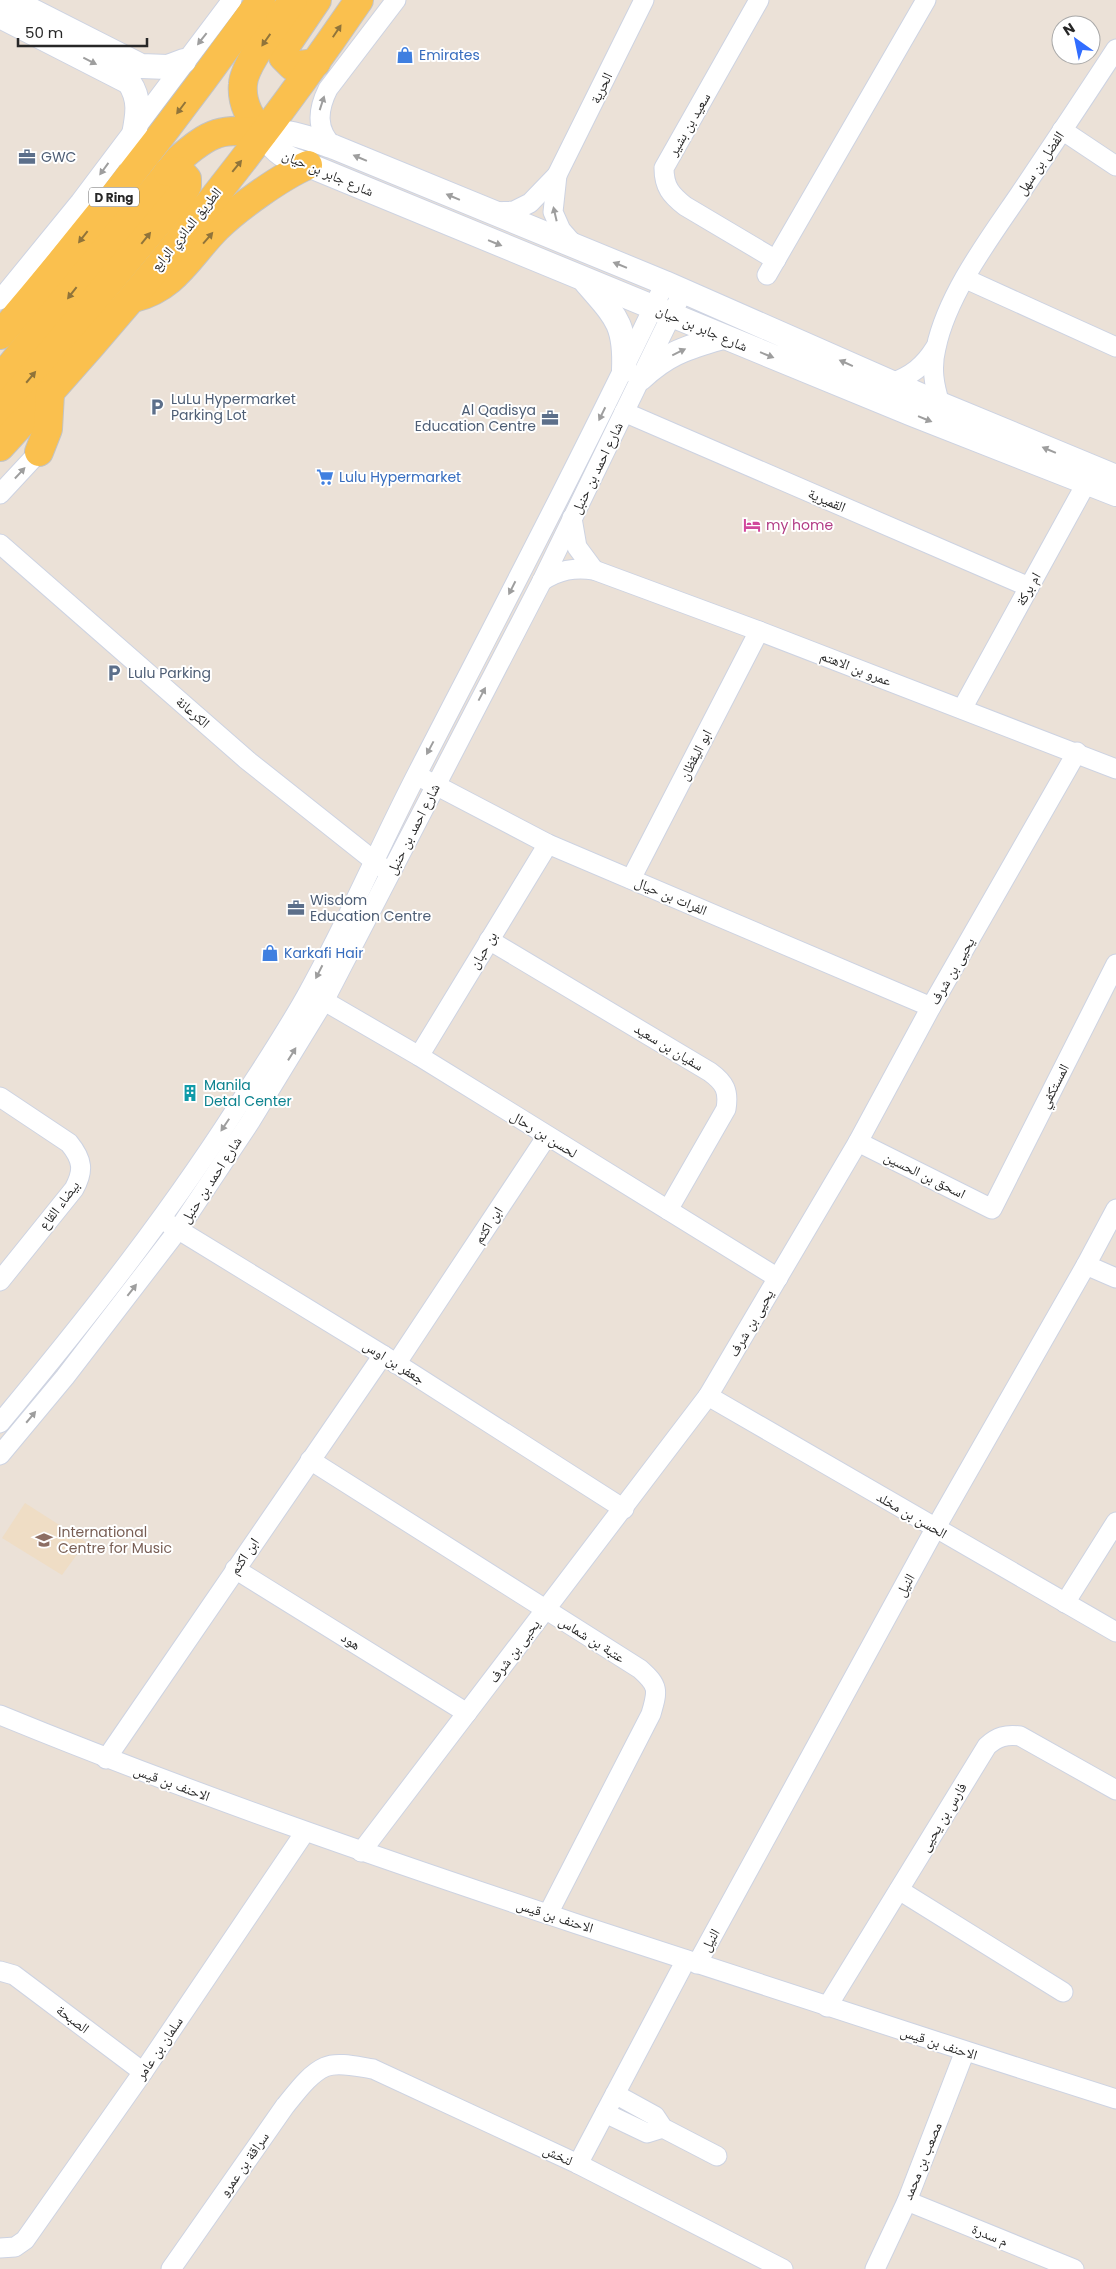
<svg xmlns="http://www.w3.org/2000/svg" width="1116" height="2269" font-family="Poppins,'Noto Naskh Arabic',sans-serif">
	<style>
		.education { fill: #efddc5 }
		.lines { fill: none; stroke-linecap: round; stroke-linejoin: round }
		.minor-casing { stroke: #cdd3e2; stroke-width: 21 }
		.tertiary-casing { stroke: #cdd3e2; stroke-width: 26 }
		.primary-casing { stroke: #c3c3c3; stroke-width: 30 }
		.minor { stroke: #fff; stroke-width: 19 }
		.tertiary { stroke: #fff; stroke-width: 24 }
		.primary { stroke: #fac04e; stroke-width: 28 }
		.oneway { fill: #90743a }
		.oneway2 { fill: #9e9e9e }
		.labels { text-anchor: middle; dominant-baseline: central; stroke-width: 4; stroke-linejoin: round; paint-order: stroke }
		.shield { fill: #fff; stroke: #686868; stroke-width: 1 }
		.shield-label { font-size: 12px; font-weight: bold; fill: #272727 }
		.shop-label { font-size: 14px; fill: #366cbe; stroke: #fff; text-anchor: start }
		.street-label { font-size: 14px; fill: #272727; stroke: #fff }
		.service-label { font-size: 14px; fill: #4e5e75; stroke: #fff; text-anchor: start }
		.hotel-label { font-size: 14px; fill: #b23c85; stroke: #fff; text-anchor: start }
		.culture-label { font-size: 14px; fill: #0d838f; stroke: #fff; text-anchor: start }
		.education-label { font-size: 14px; fill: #785e54; stroke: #fff; text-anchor: start }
	</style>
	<rect width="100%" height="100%" fill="#ebe1d7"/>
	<!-- education -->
	<path class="education" d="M25,1503L86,1542L62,1575L2,1538Z"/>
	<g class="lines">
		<!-- minor casing -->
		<g class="minor-casing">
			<g id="minor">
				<path d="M759,0L664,168C664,187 671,195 685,206L776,260"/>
				<path d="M1062,130L1116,166"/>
				<path d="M334,147C315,130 318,109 328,89L396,0"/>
				<path d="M557,175L553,212L561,230L575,246"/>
				<path d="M493,212L514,211L530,203L557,175L644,0"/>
				<path d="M767,275L926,0"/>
				<path d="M966,279L1116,347"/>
				<path d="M0,300L80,202L232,0"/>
				<path d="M891,383C911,376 924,366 935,348"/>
				<path d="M940,404C934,385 931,368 936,348C947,295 989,239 1019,195C1052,146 1084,98 1116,49"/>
				<path d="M624,412L1029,587"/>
				<path d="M0,494L39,452"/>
				<path d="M572,518L577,547L594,570"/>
				<path d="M0,544L247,760L383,868"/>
				<path d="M542,581C559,570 574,567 594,570L759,631L1116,769"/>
				<path d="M962,709L1093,471"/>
				<path d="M424,779L548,844L931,1007"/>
				<path d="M631,879L759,631"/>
				<path d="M489,940L710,1072C725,1083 729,1091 726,1109L668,1210"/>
				<path d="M314,995L419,1056L778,1278"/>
				<path d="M419,1056L548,844"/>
				<path d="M0,1097L69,1143C83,1160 84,1171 74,1189L0,1281"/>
				<path d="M858,1142L992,1209L1116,964"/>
				<path d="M169,1224L383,1355L624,1509"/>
				<path d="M1086,1265L1116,1278"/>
				<path d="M396,1364L547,1136"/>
				<path d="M708,1396L1116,1632"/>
				<path d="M0,1423C89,1316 176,1206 250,1087C270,1056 291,1024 309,991C349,919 381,843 419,770C502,609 587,447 665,283"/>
				<path d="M0,1455L65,1377L178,1230L250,1122L324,1001L542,581L683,291"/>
				<path d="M310,1460L640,1669C659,1686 658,1690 651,1714L548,1914"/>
				<path d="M235,1569L467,1713"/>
				<path d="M1065,1603L1116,1522"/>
				<path d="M0,1715C190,1793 385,1860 580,1925C758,1984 937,2042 1116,2099"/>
				<path d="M106,1759L383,1355"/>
				<path d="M361,1852L708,1396L858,1142L931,1007L1077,752"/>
				<path d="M899,1890L1063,1992"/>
				<path d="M697,1964L935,1529L1086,1265L1116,1209"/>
				<path d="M0,1971L14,1975L143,2072"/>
				<path d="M827,2007L987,1746C997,1737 1006,1734 1020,1736L1116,1790"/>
				<path d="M615,2094L655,2116L663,2128L717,2156"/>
				<path d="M605,2113L647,2133L663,2128"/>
				<path d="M578,2164L686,1960"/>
				<path d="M907,2201L1074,2269"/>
				<path d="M0,2248L15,2247L25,2240L143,2072L305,1832"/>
				<path d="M171,2269L285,2106C296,2093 309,2074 325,2067C338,2061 359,2067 373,2069L578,2164L783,2269"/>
				<path d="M875,2269L907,2201L965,2051"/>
			</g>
		</g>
		<!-- tertiary casing -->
		<g class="tertiary-casing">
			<g id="tertiary">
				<path d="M11,0L141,66L168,67L184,61"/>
				<path d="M0,16L129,82C142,101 137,118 133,140C131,151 132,161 133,172"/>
				<path d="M586,282C615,316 626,323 624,370"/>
				<path d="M641,378C669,352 687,348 722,337"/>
				<path d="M1116,477L940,404L665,283L334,147C310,139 289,129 263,133C276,154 285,158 308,165L912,414L1116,494"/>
			</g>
		</g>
		<!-- primary casing -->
		<g class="primary-casing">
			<g id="primary">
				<path d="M316,63L292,66L283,57V50L317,0"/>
				<path d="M263,133C250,119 241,103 243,84C244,63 281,18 293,0"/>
				<path d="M134,298C175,288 189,256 217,228C237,208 282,176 308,165"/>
				<path d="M0,335C92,227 179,115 261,0"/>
				<path d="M0,379L179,159C210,132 222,127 263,133"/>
				<path d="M0,414L182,194L187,186V179L180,171L168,172"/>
				<path d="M0,447C129,308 252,157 359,0"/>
				<path d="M39,452L48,429L50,394"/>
			</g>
		</g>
		<!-- minor -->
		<use href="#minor" class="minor"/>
		<!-- tertiary -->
		<use href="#tertiary" class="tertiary"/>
		<!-- primary -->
		<use href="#primary" class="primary"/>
	</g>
	<!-- one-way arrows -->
	<defs><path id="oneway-solid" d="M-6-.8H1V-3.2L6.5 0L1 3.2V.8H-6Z" transform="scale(1.25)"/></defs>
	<g class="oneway">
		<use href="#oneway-solid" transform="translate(337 31) rotate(-56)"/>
		<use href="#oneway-solid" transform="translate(266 40) rotate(125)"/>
		<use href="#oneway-solid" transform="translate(181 108) rotate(127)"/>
		<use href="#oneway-solid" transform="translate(237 166) rotate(-51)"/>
		<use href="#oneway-solid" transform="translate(83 237) rotate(128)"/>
		<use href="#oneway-solid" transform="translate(146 238) rotate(-51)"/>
		<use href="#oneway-solid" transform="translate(208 238) rotate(-49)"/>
		<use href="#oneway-solid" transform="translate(72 293) rotate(128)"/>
		<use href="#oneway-solid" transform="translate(31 377) rotate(-50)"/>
	</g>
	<g class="oneway2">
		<use href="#oneway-solid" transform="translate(202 39) rotate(128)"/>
		<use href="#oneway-solid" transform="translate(90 61) rotate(27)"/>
		<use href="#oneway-solid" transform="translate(322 103) rotate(-72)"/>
		<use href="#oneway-solid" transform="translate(360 158) rotate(-157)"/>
		<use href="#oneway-solid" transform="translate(104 169) rotate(126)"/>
		<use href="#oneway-solid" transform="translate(453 197) rotate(-157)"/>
		<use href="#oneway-solid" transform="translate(555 214) rotate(-103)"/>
		<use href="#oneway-solid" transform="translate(495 243) rotate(22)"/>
		<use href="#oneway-solid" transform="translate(620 265) rotate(-158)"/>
		<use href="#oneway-solid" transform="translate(679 352) rotate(-26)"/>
		<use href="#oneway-solid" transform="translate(767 355) rotate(22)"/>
		<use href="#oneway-solid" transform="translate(846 363) rotate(-156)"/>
		<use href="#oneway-solid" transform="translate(602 414) rotate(116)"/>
		<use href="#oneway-solid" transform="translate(925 419) rotate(22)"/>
		<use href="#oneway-solid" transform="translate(1049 450) rotate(-157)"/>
		<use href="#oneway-solid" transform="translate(20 473) rotate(-47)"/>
		<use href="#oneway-solid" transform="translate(512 588) rotate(117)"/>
		<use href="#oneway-solid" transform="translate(482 694) rotate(-62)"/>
		<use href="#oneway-solid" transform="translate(430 748) rotate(118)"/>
		<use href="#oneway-solid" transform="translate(319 972) rotate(117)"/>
		<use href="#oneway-solid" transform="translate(292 1054) rotate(-58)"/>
		<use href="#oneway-solid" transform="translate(225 1125) rotate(124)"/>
		<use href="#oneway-solid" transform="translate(132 1290) rotate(-52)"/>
		<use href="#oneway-solid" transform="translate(31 1417) rotate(-50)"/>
	</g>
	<!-- icons -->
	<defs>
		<g id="shop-bare" transform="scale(1.35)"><path d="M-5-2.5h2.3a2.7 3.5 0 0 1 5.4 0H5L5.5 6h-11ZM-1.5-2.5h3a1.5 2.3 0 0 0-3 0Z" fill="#3f7fe0" stroke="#fff" stroke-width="2.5" paint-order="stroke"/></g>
		<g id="office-bare" transform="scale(1.35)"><path d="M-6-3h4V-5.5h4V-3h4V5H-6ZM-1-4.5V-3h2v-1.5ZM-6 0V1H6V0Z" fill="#5c6f8a" stroke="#fff" stroke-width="2.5" paint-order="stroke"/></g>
		<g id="parking-bare" transform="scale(1.35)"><path d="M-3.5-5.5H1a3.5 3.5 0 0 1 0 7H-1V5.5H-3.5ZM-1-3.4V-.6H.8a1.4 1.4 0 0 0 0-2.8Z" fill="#5c6f8a" stroke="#fff" stroke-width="2.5" paint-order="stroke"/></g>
		<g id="supermarket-bare" transform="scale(1.35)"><path d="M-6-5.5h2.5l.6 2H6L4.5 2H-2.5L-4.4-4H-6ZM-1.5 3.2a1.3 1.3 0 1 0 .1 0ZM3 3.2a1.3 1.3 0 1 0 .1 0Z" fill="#3f7fe0" stroke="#fff" stroke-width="2.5" paint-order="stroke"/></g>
		<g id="hotel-bare" transform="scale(1.35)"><path d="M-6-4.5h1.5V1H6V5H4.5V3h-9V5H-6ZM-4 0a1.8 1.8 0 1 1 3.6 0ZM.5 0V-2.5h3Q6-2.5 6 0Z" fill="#d1479c" stroke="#fff" stroke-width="2.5" paint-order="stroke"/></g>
		<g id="building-bare" transform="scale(1.35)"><path d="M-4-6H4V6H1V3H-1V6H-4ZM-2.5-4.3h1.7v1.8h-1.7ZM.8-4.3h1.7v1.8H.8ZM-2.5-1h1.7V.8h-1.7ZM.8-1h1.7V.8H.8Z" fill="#0f9aa8" stroke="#fff" stroke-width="2.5" paint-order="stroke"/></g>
		<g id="school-bare" transform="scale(1.35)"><path d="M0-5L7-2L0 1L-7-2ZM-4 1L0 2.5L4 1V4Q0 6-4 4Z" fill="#8d6e63" stroke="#fff" stroke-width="2.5" paint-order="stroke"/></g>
	</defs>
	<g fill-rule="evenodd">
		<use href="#shop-bare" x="405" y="55"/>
		<use href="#office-bare" x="27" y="157"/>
		<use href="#parking-bare" x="157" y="407"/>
		<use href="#office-bare" x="550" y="418"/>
		<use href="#supermarket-bare" x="325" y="477"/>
		<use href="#hotel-bare" x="752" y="525"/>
		<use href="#parking-bare" x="114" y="673"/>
		<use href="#office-bare" x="296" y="908"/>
		<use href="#shop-bare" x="270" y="953"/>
		<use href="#building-bare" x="190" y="1093"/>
		<use href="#school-bare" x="44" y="1540"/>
	</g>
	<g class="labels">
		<!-- shield labels -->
		<rect class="shield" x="89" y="187.5" width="50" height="19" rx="4"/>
		<g class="shield-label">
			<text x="114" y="197">D Ring</text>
		</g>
		<!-- shop labels -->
		<g class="shop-label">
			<text x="419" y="55">Emirates</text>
			<text x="339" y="477">Lulu Hypermarket</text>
			<text x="284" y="953">Karkafi Hair</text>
		</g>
		<!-- street labels -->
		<g class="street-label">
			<text transform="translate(601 88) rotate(-64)">الحرية</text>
			<text transform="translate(689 124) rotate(-60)">سعيد بن بشير</text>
			<text transform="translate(1040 163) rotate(-56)">الفضل بن سهل</text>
			<text transform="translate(328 173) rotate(23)">شارع جابر بن حيان</text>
			<text transform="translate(186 229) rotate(-51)">الطريق الدائري الرابع</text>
			<text transform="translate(702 328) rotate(23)">شارع جابر بن حيان</text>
			<text transform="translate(597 468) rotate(-64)">شارع احمد بن حنبل</text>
			<text transform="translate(827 500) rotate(23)">القميرية</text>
			<text transform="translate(1028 589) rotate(-61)">ام بركة</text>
			<text transform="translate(856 668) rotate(21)">عمرو بن الاهتم</text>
			<text transform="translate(193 712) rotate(41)">الكرعانة</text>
			<text transform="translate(695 755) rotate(-63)">ابو اليقظان</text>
			<text transform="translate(413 829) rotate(-63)">شارع احمد بن حنبل</text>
			<text transform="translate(671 896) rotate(23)">الفرات بن حيال</text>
			<text transform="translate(483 950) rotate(-59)">بن حبان</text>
			<text transform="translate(952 971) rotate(-60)">يحيى بن شرف</text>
			<text transform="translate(669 1047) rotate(31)">سفيان بن سعيد</text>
			<text transform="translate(1054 1086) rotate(-63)">المستكفي</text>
			<text transform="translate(544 1134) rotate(32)">لحسن بن رحال</text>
			<text transform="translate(925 1175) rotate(26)">اسحق بن الحسين</text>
			<text transform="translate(211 1180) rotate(-57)">شارع احمد بن حنبل</text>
			<text transform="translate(59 1205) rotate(-53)">بيضاء القاع</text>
			<text transform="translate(488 1225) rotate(-57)">ابن اكثم</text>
			<text transform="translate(751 1323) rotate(-60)">يحيى بن شرف</text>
			<text transform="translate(394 1362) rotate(32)">جعفر بن اوس</text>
			<text transform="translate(912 1515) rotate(30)">الحسن بن مخلد</text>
			<text transform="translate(244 1556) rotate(-56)">ابن اكثم</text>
			<text transform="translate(905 1585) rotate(-61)">النيل</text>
			<text transform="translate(592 1639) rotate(32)">عتبة بن شماس</text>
			<text transform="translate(351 1641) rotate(32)">هود</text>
			<text transform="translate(514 1651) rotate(-53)">يحيى بن شرف</text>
			<text transform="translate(172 1783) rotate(20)">الاحنف بن قيس</text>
			<text transform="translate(943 1817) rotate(-59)">فارس بن يحيى</text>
			<text transform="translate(555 1916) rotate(18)">الاحنف بن قيس</text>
			<text transform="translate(710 1940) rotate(-61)">النيل</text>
			<text transform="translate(73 2019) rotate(37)">الصبحة</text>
			<text transform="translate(939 2043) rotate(18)">الاحنف بن قيس</text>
			<text transform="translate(159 2048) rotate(-56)">سلمان بن عامر</text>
			<text transform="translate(558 2155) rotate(25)">لنخش</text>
			<text transform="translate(922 2161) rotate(-68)">مصعب بن محمد</text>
			<text transform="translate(244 2164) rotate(-55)">سراقة بن عمرو</text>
			<text transform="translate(990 2235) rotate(22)">م سدرة</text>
		</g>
		<!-- service labels -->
		<g class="service-label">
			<text x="41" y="157">GWC</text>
			<text x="171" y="399">LuLu Hypermarket<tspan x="171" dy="16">Parking Lot</tspan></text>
			<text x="536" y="410" text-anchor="end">Al Qadisya<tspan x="536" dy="16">Education Centre</tspan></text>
			<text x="128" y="673">Lulu Parking</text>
			<text x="310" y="900">Wisdom<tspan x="310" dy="16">Education Centre</tspan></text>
		</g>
		<!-- hotel labels -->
		<g class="hotel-label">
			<text x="766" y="525">my home</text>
		</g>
		<!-- culture labels -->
		<g class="culture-label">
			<text x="204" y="1085">Manila<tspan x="204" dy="16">Detal Center</tspan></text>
		</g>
		<!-- education labels -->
		<g class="education-label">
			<text x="58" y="1532">International<tspan x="58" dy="16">Centre for Music</tspan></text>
		</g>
	</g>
	<!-- north arrow -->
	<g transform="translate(1076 40) rotate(327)"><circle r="24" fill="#ffffff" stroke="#a9a9a9"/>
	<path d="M0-4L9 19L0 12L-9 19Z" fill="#316dff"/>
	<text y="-8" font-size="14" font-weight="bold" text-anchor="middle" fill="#272727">N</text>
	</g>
	<!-- scale -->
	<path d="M18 38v8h129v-8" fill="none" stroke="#272727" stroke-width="2.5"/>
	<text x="25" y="38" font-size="15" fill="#272727" stroke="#ffffff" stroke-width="4" paint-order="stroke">50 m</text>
</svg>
